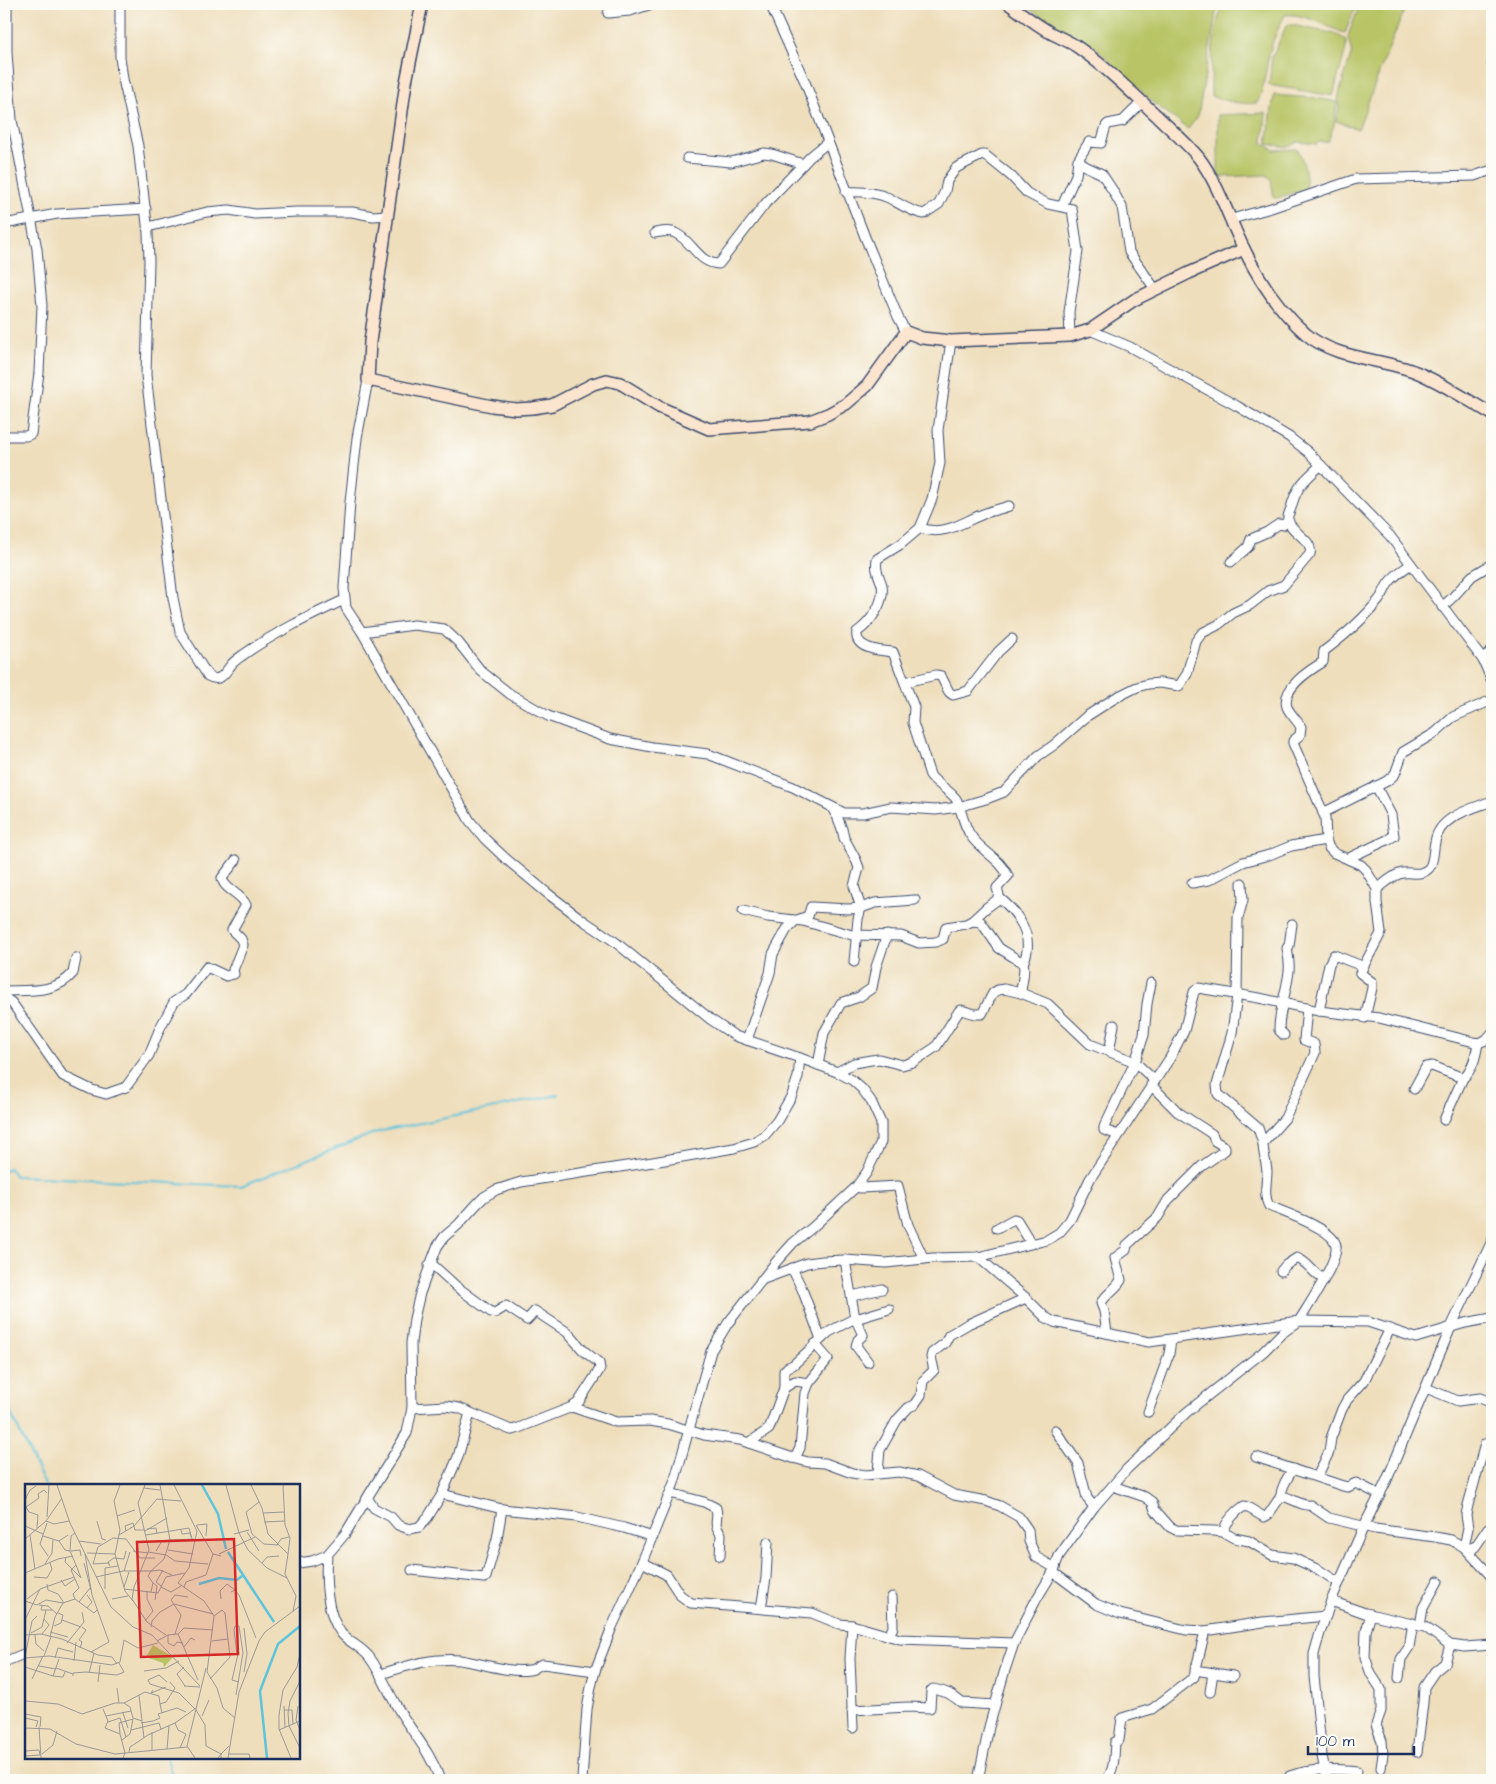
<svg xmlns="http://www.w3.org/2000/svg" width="1496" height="1784" font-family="'Architects Daughter',sans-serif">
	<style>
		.green { fill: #b8c465; stroke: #6a7a62 }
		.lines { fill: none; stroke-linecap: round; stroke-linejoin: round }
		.stream { stroke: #5ec3db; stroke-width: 2 }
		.street-casing { stroke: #3b496c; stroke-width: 11 }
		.secondary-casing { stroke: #3b496c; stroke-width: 14 }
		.street { stroke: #fff; stroke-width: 9 }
		.secondary { stroke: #fce5cf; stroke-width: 11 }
		.inset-river { fill: none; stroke: #5ec3db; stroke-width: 2.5 }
		.inset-road { fill: none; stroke: #9a9896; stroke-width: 1 }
		.view { fill: #d62828; fill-opacity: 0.15; stroke: #d62828; stroke-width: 2.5 }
		.inset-edge { fill: none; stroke: #1b2f5e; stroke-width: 2.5 }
	</style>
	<rect width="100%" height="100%" fill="#fdfcf7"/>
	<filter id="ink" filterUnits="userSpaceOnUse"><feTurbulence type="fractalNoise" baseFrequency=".02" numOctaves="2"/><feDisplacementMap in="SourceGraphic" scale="10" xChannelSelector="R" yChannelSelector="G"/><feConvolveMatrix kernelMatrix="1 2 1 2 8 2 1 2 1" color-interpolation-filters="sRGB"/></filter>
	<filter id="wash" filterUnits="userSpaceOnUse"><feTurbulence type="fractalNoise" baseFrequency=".0096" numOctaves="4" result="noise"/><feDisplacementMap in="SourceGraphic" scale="20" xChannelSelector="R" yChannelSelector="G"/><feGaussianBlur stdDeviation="1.12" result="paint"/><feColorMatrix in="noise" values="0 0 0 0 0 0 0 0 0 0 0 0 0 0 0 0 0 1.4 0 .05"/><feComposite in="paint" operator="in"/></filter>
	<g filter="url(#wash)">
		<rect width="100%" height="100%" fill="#eedebc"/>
		<!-- green -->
		<g class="green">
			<path d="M1024,4H1220L1217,7L1198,116L1188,129L1150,100L1094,46L1043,18Z"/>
			<path d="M1225,4H1357L1345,33C1325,27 1307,13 1285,15C1278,28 1272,42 1269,56C1265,72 1265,88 1257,103C1243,105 1224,101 1211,96C1211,72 1211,23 1225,4Z"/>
			<path d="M1360,4H1407L1383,63L1358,129L1336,121L1339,108L1338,101L1340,90L1352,52L1348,38L1349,33Z"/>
			<path d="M1287,24L1336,34L1346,40V48L1333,96L1269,85L1272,57Z"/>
			<path d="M1492,35V67L1483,65Z"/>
			<path d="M1274,95L1315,98L1337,102L1334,125L1328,142H1319L1317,144L1298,142L1288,147L1267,144Z"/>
			<path d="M1266,113L1263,143L1274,150L1298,149C1304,162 1308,175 1305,189L1277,198H1274L1271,180L1267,175L1221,177L1218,175V115Z"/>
		</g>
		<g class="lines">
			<!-- stream -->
			<g class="stream">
				<path d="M4,1171L10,1168L15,1176L241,1186L377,1132L558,1095"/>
				<path d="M4,1399L45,1485"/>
				<path d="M167,1758L173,1780"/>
			</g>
		</g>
	</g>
	<g filter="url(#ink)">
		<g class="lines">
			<!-- street casing -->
			<g class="street-casing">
				<g id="street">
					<path d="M120,4V57L123,79L138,146L148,233L149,261L146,375L173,598L180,632L208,676C220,683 224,674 231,665C234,661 239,658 243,655C274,633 310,616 344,600"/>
					<path d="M770,4L805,82L865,237L898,317L906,332"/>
					<path d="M608,13L630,11L652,4"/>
					<path d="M687,158L731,162L764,153L772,154L803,164"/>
					<path d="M1078,160L1085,166L1102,174L1113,191L1122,207L1129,252L1155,289"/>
					<path d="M846,192C861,191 875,192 889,198C900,204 911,212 924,214L939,204L945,191L947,181L956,168L982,155H985L1011,176L1027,193L1048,204L1072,209L1078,251L1069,312L1070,336"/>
					<path d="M1062,206L1076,175L1078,160L1089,142L1101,143L1106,126L1108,124L1123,121L1142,102"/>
					<path d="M1232,219L1271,208L1356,179L1474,176L1492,170"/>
					<path d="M4,224L57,214L146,209"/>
					<path d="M148,227L207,212L229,210L255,214L297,212H352L373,216L388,215"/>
					<path d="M655,233C661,232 670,230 675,233C692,240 698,264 719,264L765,204L810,157L828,142"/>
					<path d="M1090,330L1130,347L1237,406L1289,437L1308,452L1390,536L1483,660L1492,681"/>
					<path d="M368,380L357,438L350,502L344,588L346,608L362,632L470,821L485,839L505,858L547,893L584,921L614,941L710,1019L735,1036L800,1058L837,1072L852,1080L862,1089L871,1101L881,1123V1142L867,1172L856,1187L813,1227L793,1243L776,1262L728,1323L711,1351L674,1483L642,1562L612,1627L595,1671L591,1687L587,1709L582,1780"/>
					<path d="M4,436H26L31,434L39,373L42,306L37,249L12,120L7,53V4"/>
					<path d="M920,528C946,537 963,521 986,513C993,510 1001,509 1009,506"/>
					<path d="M1231,562L1248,547L1251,539L1267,532L1279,524L1283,525L1288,521"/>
					<path d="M1442,607L1453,597L1472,576L1492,564"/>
					<path d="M362,632L414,625L444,629L458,642L481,671L510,694L548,716L610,739L652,747L708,754L793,787L844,813H863L891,807L936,810L958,807L986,799L1004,792L1038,756L1054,745L1087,716L1115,698L1137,687L1148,684L1160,683L1179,686L1187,674L1196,641L1202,633L1218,625L1233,613L1250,605L1268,591L1284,585L1310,554C1314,539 1290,533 1288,519C1287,516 1290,511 1291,508C1297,485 1304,481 1321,465"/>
					<path d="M1483,660L1492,650"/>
					<path d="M905,682L936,675L941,676L949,692L953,695L968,691L998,652L1012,639"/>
					<path d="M832,808L837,816L842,829L844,838L856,860L859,868L854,886L861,908L858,919L854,962"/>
					<path d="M1323,813L1387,781L1395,774L1403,752L1435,733L1453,717L1492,700"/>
					<path d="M1350,860L1351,857L1387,840L1394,836L1391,815L1376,786"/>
					<path d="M1192,883L1209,880L1243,862L1269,855L1291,846L1326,840"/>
					<path d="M1242,883L1243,900L1238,918L1237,995L1232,1033L1217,1085L1218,1094L1258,1128L1263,1143"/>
					<path d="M1377,889C1384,884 1391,877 1399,874C1409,870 1420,878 1429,868C1434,862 1433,850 1435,842C1439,816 1472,809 1492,801"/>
					<path d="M998,897C1018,912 1036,938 1023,963"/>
					<path d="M743,911L768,917L803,921L852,935L901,936L919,943L936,942L943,939L946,927L966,924L972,921L986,908L997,900L999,895L997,888L1008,876C1001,859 981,851 971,836C963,825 962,810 956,799C951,791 936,784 930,775L913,723L914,707L893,652C881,651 854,649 857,632C870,623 885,603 882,585C879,575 875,571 877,559L901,544L920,528L932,499L940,463L938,430L951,341"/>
					<path d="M972,921L981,922L999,948L1023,963C1026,972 1021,983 1021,993"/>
					<path d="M4,991C27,990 56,994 73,973L76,958"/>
					<path d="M4,997L12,1003L63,1076L92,1090L106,1094L126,1087L149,1055L160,1028L174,1002L186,994L207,967L226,976L234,974L233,970L243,945L241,939L232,930L246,905C241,893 224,890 222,878L236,860"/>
					<path d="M1319,1011L1329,964L1334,955L1362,966"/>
					<path d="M1365,1018L1372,988V982L1360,973L1381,933L1377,902V889L1366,870L1361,865L1334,853L1329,848L1326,840L1325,817L1293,743V741L1300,735L1301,727C1297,720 1290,714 1287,707C1281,688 1310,670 1323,662L1324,651C1344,636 1363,620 1378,601C1383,596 1384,590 1388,584C1393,576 1403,570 1411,564"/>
					<path d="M1284,1035L1279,1030C1279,1009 1287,991 1289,971C1290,964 1288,955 1287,948L1289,946L1292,924"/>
					<path d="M747,1040L770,973L773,954L787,929L795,921L808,916L811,907L848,909L861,908L875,903L915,900"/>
					<path d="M1109,1052L1114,1025"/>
					<path d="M818,1065L824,1033L841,1003L859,997L872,988L876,967L887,935"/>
					<path d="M837,1072L854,1063L871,1060L879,1059L902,1065L913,1062L936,1047L959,1011L961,1010L975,1014H982L993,993L998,990L1004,989L1021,993L1048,1004L1090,1044L1135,1062L1154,1080"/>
					<path d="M1414,1089L1426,1067L1432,1066L1463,1078"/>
					<path d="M1444,1120L1463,1078C1473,1070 1476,1055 1478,1043"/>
					<path d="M1118,1135L1104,1130V1127L1135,1062L1144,1035L1147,1004L1151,983"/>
					<path d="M856,1187L861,1188L898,1186L908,1225L924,1259"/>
					<path d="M997,1228L1014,1219L1017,1220L1031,1243"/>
					<path d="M978,1257L1026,1298L1045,1317L1054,1322L1149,1342L1299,1321C1308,1306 1338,1262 1336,1246C1335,1229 1283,1212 1269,1206C1263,1195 1267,1183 1267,1171C1266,1161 1263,1153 1263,1143L1285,1118L1315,1053L1314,1044L1304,1040L1307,1008"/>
					<path d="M429,1265L434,1266L457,1287L491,1312L495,1313L506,1306L527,1320L535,1311L567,1332L583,1350L599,1363L600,1369L578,1403L572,1407"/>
					<path d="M792,1268L802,1289L821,1339"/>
					<path d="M1281,1271L1286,1265L1297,1258C1308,1262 1313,1274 1324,1279"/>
					<path d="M761,1280L807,1263L823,1261L845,1260L886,1263L933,1258L978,1257L1047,1240L1059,1233L1070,1220L1090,1179L1170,1058L1184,1031L1194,992L1198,988L1259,998L1319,1011L1379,1018L1478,1043L1486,1040L1492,1033"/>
					<path d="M852,1296L882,1289"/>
					<path d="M856,1317L859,1318L889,1309"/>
					<path d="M855,1318L863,1335L858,1340L856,1346L868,1362"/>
					<path d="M1107,1333L1104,1311L1101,1303C1106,1294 1116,1289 1121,1280L1115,1258L1126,1250L1127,1245L1158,1217L1168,1200L1202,1166L1225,1150V1147L1215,1141L1212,1134L1178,1112L1151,1085"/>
					<path d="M784,1388L795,1381L809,1383L828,1359L815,1344"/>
					<path d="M1426,1388L1458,1401L1480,1398L1492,1403"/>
					<path d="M412,1408L446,1406L459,1408L511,1430L516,1429L572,1407L616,1422L650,1421L668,1424L704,1435L740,1440L793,1458L808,1462L825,1463L852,1473L865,1475L899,1472L918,1476L954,1495L986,1501L1000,1506L1019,1517L1028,1530L1029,1541L1036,1557L1055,1568"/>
					<path d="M1148,1412L1169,1354L1171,1340"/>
					<path d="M1055,1430L1078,1463L1087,1498L1094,1507"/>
					<path d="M749,1443L769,1429L784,1388V1371L788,1367L793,1365L829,1332L855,1318L845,1260"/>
					<path d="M1256,1457L1343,1486L1348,1487L1356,1483L1380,1495"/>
					<path d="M793,1458L796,1456L800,1448L805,1393L809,1383"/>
					<path d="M878,1472L880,1450L897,1420L909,1407L914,1405L921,1395L923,1381L934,1370L931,1357L932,1353L945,1343L949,1335L968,1324L1026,1298"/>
					<path d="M1317,1477L1329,1452L1331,1438L1342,1409L1347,1400L1364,1381L1390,1329"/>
					<path d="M1113,1486L1145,1497L1152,1502L1155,1510L1170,1527L1176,1530L1214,1531L1223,1532L1234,1538L1249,1541L1272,1555L1293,1558L1319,1570L1339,1583"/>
					<path d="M670,1493L704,1502L716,1508C719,1521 712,1523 721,1534L720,1556"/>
					<path d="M442,1494L502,1509L577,1517L624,1528L653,1537"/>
					<path d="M1281,1496C1281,1487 1288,1477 1293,1469"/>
					<path d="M368,1499L374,1508L391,1517L398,1525L409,1529L419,1527L428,1517L442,1494L458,1457L470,1413"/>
					<path d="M1223,1532C1226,1522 1235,1512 1244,1506L1247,1507L1264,1517L1268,1515L1281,1496C1291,1497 1303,1507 1310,1505L1329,1518L1375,1529L1435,1537L1451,1540L1464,1547L1492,1577"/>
					<path d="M1464,1547L1468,1528L1466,1515L1468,1505L1485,1444L1492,1441"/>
					<path d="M1466,1549L1475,1547L1488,1528L1492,1527"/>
					<path d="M327,1555C325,1579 326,1613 341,1633C349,1643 362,1647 370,1658C381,1673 387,1689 396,1705C411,1732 430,1750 440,1780"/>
					<path d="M642,1562L667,1575L680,1595L691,1603L812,1613L839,1624L852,1625L900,1639L1014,1643"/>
					<path d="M299,1563L312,1561L327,1555L345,1534L407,1433L412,1408L411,1343L414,1319L420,1293L437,1247L444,1237L458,1225L476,1205L484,1197L496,1190L521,1182L653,1162L734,1148L754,1142L765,1135L777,1121L792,1095L798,1077L800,1058"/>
					<path d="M412,1570L484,1578L486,1577L497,1539L502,1509"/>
					<path d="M1053,1572L1096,1604L1120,1614L1186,1630L1205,1631L1263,1622L1326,1616"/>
					<path d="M1331,1601L1365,1613L1425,1627L1450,1645L1465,1647L1492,1645"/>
					<path d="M761,1608L766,1578L768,1542"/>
					<path d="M1371,1614L1366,1631L1365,1657L1371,1674L1381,1689V1711L1376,1725L1382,1741L1383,1754L1381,1768"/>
					<path d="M852,1625L850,1659L853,1728"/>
					<path d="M1420,1626L1423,1608L1438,1581"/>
					<path d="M889,1636L893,1627L892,1597"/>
					<path d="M4,1662L26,1653"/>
					<path d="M1195,1670L1233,1676"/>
					<path d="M381,1674C406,1666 433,1657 460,1660C481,1663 508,1673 529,1670C535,1670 537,1665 543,1664L595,1671"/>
					<path d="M1399,1678L1401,1659L1409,1647L1413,1623"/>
					<path d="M1210,1692L1213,1673"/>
					<path d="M852,1710L908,1707L930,1708L931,1691L933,1689C950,1693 949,1693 962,1703L995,1705"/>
					<path d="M1417,1752L1423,1703L1424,1687L1435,1671L1445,1663L1450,1645"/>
					<path d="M978,1780L989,1727L1004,1673L1014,1643L1036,1600L1053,1572L1059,1556L1094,1507L1127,1469L1187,1412L1263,1352L1281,1334L1299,1321L1368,1322L1416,1338L1465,1323L1492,1318"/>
					<path d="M1106,1780C1115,1770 1114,1755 1115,1742L1119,1740L1122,1718L1152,1709L1194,1677L1205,1631"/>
					<path d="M1291,1780L1290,1776C1312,1768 1335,1769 1357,1771"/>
					<path d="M1327,1780L1322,1756L1314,1676V1654L1320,1633L1331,1601L1364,1526L1386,1482L1451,1327L1492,1241"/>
				</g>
			</g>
			<!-- secondary casing -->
			<g class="secondary-casing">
				<g id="secondary">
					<path d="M422,4L406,82L370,342L368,380L492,406L516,409L533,408L552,405L593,384L607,380L620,383L659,407L709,429L810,421L828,414L846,404L867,386L906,332L922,338L951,341L1070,336L1090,330L1134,300L1189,273L1244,249"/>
					<path d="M1009,4C1022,14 1035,23 1049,32C1058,37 1068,41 1076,46C1105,66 1130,91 1156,115C1170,129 1186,142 1199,158C1219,185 1229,219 1244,249C1259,280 1280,311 1306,334C1337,360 1381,358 1416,372C1443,383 1467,400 1492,414"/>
				</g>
			</g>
			<!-- street -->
			<use href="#street" class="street"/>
			<!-- secondary -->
			<use href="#secondary" class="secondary"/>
		</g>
	</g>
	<!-- overview -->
	<g transform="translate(25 1484)">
		<rect width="275" height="275" fill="#eedebc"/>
		<path d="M128,161L148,173L139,183L138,179L121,173Z" fill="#b8c465"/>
		<path class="inset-river" d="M177,1L193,30L201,65M203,68L249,138M174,100L194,94L212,96L217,92M242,274L235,207L253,160L275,142"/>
		<path class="inset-road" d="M32,1L45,39L86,123L108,143L127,151L175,202M95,1L89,17L95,46L90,70L100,107L108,117M120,1L113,19L124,66L109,103L107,115L122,138L141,151M149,1L172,47L164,84L153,99L179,117L189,132L182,188L192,204L198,224L210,234M201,1L214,49L223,66L242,84L262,94M226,1L237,24L243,50L263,70L260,90L271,112L268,128M258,1L260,41L265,54L263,70M119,4L135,6M0,16L5,6L11,2M234,18L221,28L227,50L239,60L253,61M238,29L259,28M92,32L110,26M22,33L24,1M21,37L29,40L44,37M72,37L77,55L81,56M239,38L260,37M22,39L15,60L23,72M171,41L188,70M172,41L182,40L181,52M0,42L18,50M12,44L13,31L4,28L1,23L14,14L13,10L19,6L22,9M122,45L131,44L132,50M156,46L157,50L165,49L166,53M101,47L100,42L108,39L110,46H120M120,47L142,34M222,48L234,67M50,49L46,52L45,67L51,81L46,86L54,104L48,110L50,115M209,50L224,46M5,51L10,85M94,51L109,42L132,15L156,17M121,51L164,44L167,55M18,52L34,57L43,51M0,55L21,37L37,14M145,56L169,55M34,57L40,66L45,67M54,57L76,60M252,61L256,55L264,53M143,66L168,70M46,67L55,66L56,72M108,67L123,69M131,67L137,57L145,56M123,68L141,71M62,69L90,70M60,70L67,111L84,158L66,168M194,70L230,53M141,71L150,77L183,80M41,73L40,78L56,94L51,81M59,79L66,106M237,79L242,73L254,72M20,80L27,69L28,56M68,80L73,63L88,54L101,55L115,74H130M68,80L84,79M85,82L83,78L89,74L99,75L101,67M99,87L105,68M0,89L33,75L48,72M9,93L22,94L27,85L25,79M71,93L98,87H126L139,75L145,56L135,1M36,96L40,102L50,95M128,99L132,102L130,116M22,100L23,106L33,110L39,119M136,102L131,98L138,86M99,103L104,88M136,103L146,108L156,102M159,103L161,98L181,91L188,70L196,72M80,105V84L93,82M99,105L133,109L141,93L160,89M126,108L128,99L123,92L126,87L135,86L147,91M206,108L210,106L214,111L231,154M62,111L67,118L62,124M2,115L14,106M87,115L103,112M196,115L195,107L202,100L210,106M0,117L12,121L21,116L38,119L50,115L69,129L72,126M54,118L65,104M14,121L23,122L32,130M17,122L16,126H27M0,136L15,105L49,93M37,136L56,143M120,137L128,127L122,115V107M29,142L36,139L38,131L33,129M126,143L127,137L135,128L149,120L188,130M219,144L222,170L219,188M25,148L43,153M6,149L17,143L21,126M17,150L24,141L19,135M150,150L156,131L146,116L150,111L163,113M153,150L173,196M0,151L16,150L37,155L73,171L87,173L92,180M10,151L11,160L19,167M143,151V159L149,162L152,158L158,159M25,153L30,133L38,119M132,157L143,151L153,150L159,144L188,146M187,157L203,155M42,159L59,138L57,128M159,163L166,154L170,156M55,164L57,158L54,156L61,146L57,143M213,170L207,196L214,198M19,172L26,153M0,173L7,137L12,132M0,174L24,172L87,181L95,178L99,156L113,164L133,159M30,174L33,164L48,168M34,175L28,192L38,193L40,188M49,177L51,158M14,182L31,185M0,183L28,192M159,183L152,190L160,202M31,184L48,190M119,187L141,184L154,177M64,189L69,169M48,192V189L61,188L92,191L99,188L94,179M7,195L18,172M185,195L205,173L200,129L197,126L189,132M275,197L265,217L263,229L264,242L275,264M73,198L75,181M142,198L134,191L123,196L125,200L154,209L170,225M159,202L175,203M92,204L94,219M128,206L126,209L141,203M114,211L117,237M211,211L218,169L214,142H210L209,146L212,170M0,217L33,220L57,230L90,219H99L105,223L108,234L117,237L119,254M99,219L120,208L134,212L135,220M259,222L260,243M273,222L271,236L275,246M78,225L83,237L80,244L95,250L100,269L98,274M171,226L180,241L181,262L196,270L193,274M259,226H267L268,240M98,229L103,244M137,229L135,220L141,218L150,204L145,198M0,230L16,233L15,243M81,232L106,227M177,232L184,216M0,234L13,237L11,243M83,238L95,234L101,253M116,239L128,237L135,234L133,230L152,224L161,228M150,239L153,246L161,250L155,264M14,243L16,274M0,244L25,245L51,260L90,270L162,263M106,246L134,239L136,245M254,246L275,237M95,250L94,239L108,235L105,250L97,256M142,265L144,242M127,266V248M0,267L14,266L15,271M104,268L105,263L123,251L150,239L171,224M17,270L28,261L32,247M204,270H224L225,274M0,272L15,271M170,274L162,262L181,184M196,274V270L204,262M203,274L214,208L234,157L240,148L275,122M266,274L254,245V231L258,206L272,183L275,170"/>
		<path class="view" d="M209,55L213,170L116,173L112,58Z"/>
		<rect width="275" height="275" class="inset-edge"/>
	</g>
	<!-- margin -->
	<rect width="1496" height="1784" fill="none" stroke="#fdfcf7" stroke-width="20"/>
	<!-- scale -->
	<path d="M1308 1746v8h106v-8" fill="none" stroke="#1b2f5e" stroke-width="2.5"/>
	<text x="1316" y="1746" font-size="15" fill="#1b2f5e" stroke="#fdfcf7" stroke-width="4" paint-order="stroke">100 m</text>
</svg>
